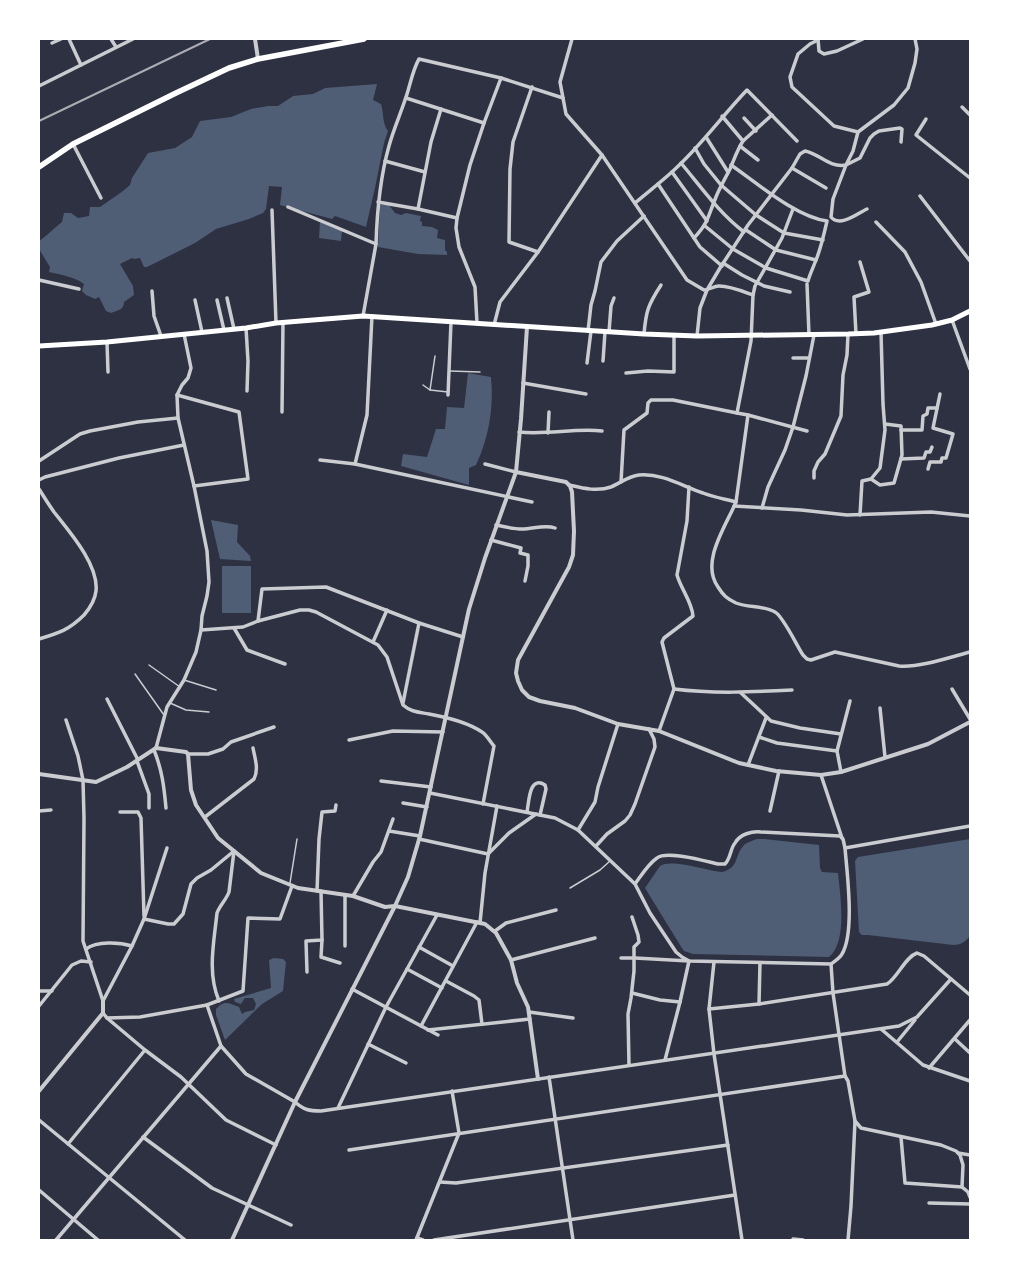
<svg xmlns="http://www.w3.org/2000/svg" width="1009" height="1279" font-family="'PT Sans',sans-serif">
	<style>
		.water { fill: #4f5d75 }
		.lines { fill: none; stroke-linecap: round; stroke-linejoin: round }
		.service { stroke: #caccd0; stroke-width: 1.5 }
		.minor { stroke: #caccd0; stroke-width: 3.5 }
		.tertiary { stroke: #caccd0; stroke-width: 4 }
		.secondary { stroke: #fff; stroke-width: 5 }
		.primary { stroke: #fff; stroke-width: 5.5 }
		.rail { stroke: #abadb3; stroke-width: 2 }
	</style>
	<rect width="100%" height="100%" fill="#2d3142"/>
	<!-- water -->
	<g class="water">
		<path d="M377,84L373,100L381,104C384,113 382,123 388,131L384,143L375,188L366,227L335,216L332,219L280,205L282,187L269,186L266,209L263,213L249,219L216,229L195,243L147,267H144L140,258L134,259L132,258L120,264L133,286L134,295L124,302C124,310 118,310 111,313L106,311L99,297L95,299L86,295L82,291L84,284C73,276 61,275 49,272L50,267L39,249V241C48,235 54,228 62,222L64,213H71L78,218L89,216L90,207H100L123,191L130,185L132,178L148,153L175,148L192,137L200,121L231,117L251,109L268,106H278L293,96L313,94L325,88Z"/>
		<path d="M380,205H389L395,213L401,215L406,213L421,216L420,221L422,222V226L432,227L438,230L437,238L445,240V250L447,252V255L418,254L378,247Z"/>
		<path d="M320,221L342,230L341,241L319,238Z"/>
		<path d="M468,373L491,377C494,407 489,437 476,465L469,468V485L401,466L403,454L427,457L436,429H445L447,407L464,408Z"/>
		<path d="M211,520L238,525L237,542L250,556L251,561L220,559Z"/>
		<rect x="222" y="566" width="29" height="47"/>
		<path d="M757,839H764L819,845L820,868L822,872L838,873C840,894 848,942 829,957L693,954L684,951L680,945L645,888L660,866C671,858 708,871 722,872C740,868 734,854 745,844C749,842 753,840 757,839Z"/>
		<path d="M970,839V936C965,942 961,945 953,945L868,935H862L859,932L855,861L858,857Z"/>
		<path d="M274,958L283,959L286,962L283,991L262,1004L225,1040L216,1015V1009C225,1000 228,1003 239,1007L242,1014L245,1012L254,1010L256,1004L253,998H245L241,1004L235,1002L234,999L271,988L269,960Z"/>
	</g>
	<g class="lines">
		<!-- service -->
		<g class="service">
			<path d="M450,371L480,372"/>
			<path d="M423,385L430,390L435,356"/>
			<path d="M430,390L448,392"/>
			<path d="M149,665L180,687"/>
			<path d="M135,674L164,715"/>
			<path d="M184,680L216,690"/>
			<path d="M170,703L186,710L209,712"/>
			<path d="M290,883L297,839"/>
			<path d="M570,888L600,870L610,861"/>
		</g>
		<!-- minor -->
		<g class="minor">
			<path d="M69,39L81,65"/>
			<path d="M111,39L116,47"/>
			<path d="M572,39L560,82L566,114L602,155L687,280L704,290C710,290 713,286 719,286C730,286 742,291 753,295"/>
			<path d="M818,39L819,51L824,54L837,51L863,39"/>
			<path d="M818,40L810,44L798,54L790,77L792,87L834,126L858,132L894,105L908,88L915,63L917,49L915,39"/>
			<path d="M52,43L61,39"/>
			<path d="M39,86L133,39"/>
			<path d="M532,87L513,142L510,169L509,242L538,252"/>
			<path d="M406,98L484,123"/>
			<path d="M962,107L970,115"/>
			<path d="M722,116L743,141"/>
			<path d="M744,118L756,131"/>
			<path d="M926,119L916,135L970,178"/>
			<path d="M706,137L728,172"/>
			<path d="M73,144L101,198"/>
			<path d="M740,146L758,160"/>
			<path d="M695,148L704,164L721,185L756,215L784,233L823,240"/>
			<path d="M385,161L425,172"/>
			<path d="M681,163C701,187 719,213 744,232"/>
			<path d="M792,168L826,188"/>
			<path d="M672,172L707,221"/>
			<path d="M658,184L700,247L722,266"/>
			<path d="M920,196L970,261"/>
			<path d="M378,202L418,209L431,142L441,109"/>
			<path d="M635,203C648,192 661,182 673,171C700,147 722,116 747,90L797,141"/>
			<path d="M288,207L376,244L363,316"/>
			<path d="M418,209L457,218"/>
			<path d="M867,209C858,213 840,228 831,217L833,199L846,165L860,158L870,138L874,134L879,131L900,128L902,129L901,142"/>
			<path d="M272,210L276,323"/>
			<path d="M876,222L905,252L921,282L936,324"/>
			<path d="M705,226L733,249L766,268L808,281C810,274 813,268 816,260C821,248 824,234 827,221C796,217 757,183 731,165"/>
			<path d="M746,230L776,250L816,260"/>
			<path d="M694,238C709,222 708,216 716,197C720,187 725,179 730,169C734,160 737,150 743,141L772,115"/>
			<path d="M376,244C377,211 380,178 389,146C393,131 400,115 405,100C410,87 412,71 419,59L501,78L563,98"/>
			<path d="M723,263L742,275L764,286L790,292"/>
			<path d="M39,280L79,289"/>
			<path d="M807,284L809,335"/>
			<path d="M152,291L154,316L161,336"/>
			<path d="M227,298L234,329"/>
			<path d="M195,300L202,332"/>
			<path d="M217,300L224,330"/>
			<path d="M952,320L970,369"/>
			<path d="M477,323L475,287L459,247L456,228L457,218L470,165L484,123L501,78"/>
			<path d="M494,325L500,302L538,252L602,155"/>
			<path d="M246,328L248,361L247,391"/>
			<path d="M588,331L591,305L595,291L601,262L617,241L644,216"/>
			<path d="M609,332L611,306L614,298"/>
			<path d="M184,334L191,368L188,378L182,385L177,395L178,418L194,486L207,551L209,582L207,596L202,616L201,630"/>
			<path d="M644,334C646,311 648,305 661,285"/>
			<path d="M856,334L854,297L869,292L860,262"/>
			<path d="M697,336L700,308L707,290L720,268L748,225L792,168L800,154L805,151C820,154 829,168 846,165L853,151L858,132"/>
			<path d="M107,342L108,372"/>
			<path d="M793,358H809"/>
			<path d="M603,361L605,332"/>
			<path d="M587,363L591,331"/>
			<path d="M626,373L648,371L674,372V335"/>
			<path d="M523,383L586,394"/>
			<path d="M177,395L239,412L248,479L194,486"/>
			<path d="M448,395L451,322"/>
			<path d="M282,412L283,322"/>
			<path d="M748,415L807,431"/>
			<path d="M901,430H922L923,416L927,414L928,408H937"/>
			<path d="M519,432C547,435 575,428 602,431"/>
			<path d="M548,433L549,412"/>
			<path d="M901,459L924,458L926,452H930L932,447"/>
			<path d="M320,460L355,464L532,502"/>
			<path d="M39,461L80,434L90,431L138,422L178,418"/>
			<path d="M355,464L367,415L372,316"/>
			<path d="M485,464L516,472"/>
			<path d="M928,469L930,462H941L942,458H946L953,434L933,428L940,394"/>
			<path d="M814,478V471L818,462L825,454L841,416L843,375L847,355L848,334"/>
			<path d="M871,479L880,485L894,483L902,455L901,426L885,424"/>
			<path d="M39,480L45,477L119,458L184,445"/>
			<path d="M621,482L624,430L647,413L648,403L651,400H673L737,413"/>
			<path d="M569,485C582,488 597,492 611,487C620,483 629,476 639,475C662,473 682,486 703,493C713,497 725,499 736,502L748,415L737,413L751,341L753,295L755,286L782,238L793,209"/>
			<path d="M39,489C44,497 49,505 54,512C69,531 99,565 96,591C95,600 90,608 84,615C69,630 59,633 39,639"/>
			<path d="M736,502C726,526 700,562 718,587C723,595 727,599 736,603C748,608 763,605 775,612C783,616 797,646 803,655L807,659L811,660L835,652L899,666C918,668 951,657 970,652"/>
			<path d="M734,506L801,510L847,515L931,512L970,516"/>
			<path d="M762,508L768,487L785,450L793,427L806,376L814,335"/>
			<path d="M860,515L862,481L871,479L880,468L885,430L883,404L881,332"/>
			<path d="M496,525C505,527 513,529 522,529C533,529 545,524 555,528"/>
			<path d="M491,540L521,548L520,553L528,555V566L525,581"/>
			<path d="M258,621L262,589L326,587L419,623L463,637"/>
			<path d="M234,628L247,650L285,664"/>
			<path d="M373,642L387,610"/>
			<path d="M674,689C713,694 753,692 792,690"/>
			<path d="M952,689L970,719"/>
			<path d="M741,693L771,721L800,728L841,734"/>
			<path d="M107,699L138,760"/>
			<path d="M403,703L419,623"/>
			<path d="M880,708L885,757"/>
			<path d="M66,720L78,756L83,780L84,818L83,941L103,1001"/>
			<path d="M659,731L674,689L662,642L664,638L693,616C692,602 681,589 677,575L687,521L689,487"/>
			<path d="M759,737L777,743L837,751"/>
			<path d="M349,740L393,731L443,732"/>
			<path d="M156,748L167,707L184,680L196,652L201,630L243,627L258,621L300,610H309L316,612L378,645L387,657L403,705C411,712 418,712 429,714C446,717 467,722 482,732C487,735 490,742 494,746L483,804"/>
			<path d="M154,750C162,770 164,786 166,808"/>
			<path d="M188,754H208L223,749L231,742L274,727"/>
			<path d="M137,761L149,794V808"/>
			<path d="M748,765L766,718"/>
			<path d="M841,772L837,751L850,701"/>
			<path d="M821,775L842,838"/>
			<path d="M381,781L431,787"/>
			<path d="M430,793L555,818L578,830L635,884L650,913L676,952L682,957L689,961L831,964C835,961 840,958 842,954C855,932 847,873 845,848L843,839L840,836L761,832C752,831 740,834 735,843C730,849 731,858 725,864H718C705,861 667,850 657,858C648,864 641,876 635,884"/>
			<path d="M403,803L427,807"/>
			<path d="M39,811L51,810"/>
			<path d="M770,811L779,771"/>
			<path d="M120,812H138L141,818L144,916"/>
			<path d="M527,812C529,802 529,775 545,785L546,789L540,815"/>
			<path d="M205,817L254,779C259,769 255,759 253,748"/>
			<path d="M578,830L595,802L598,787L618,724"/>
			<path d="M389,831L420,836"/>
			<path d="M419,839L488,854L509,833L536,814"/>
			<path d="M596,846L607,834L625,821L630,815L635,804L655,747L654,739L649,729"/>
			<path d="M845,848L970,826"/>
			<path d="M292,886L280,919L248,918L243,991L207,1005L221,1046L246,1074L295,1102C304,1110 309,1111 321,1111L899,1026L917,1017L951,979"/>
			<path d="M317,891L319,839L322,812L335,811L336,805"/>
			<path d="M353,896L373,862L381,852L393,819"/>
			<path d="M144,919L168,924H174L183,914L191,884L197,878L211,870L234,851"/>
			<path d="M480,923L485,873L497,806"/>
			<path d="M495,931L506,923L556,910"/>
			<path d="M322,940L321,957L340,963"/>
			<path d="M345,946V895"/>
			<path d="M419,947L453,966"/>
			<path d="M86,949C97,941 119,942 132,946"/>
			<path d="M621,958H635L689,961L680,1002L665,1060"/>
			<path d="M511,960L595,938"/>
			<path d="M714,962L709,1009L714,1054L742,1240"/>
			<path d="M831,964L833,993L845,1076L848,1081L855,1121L861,1128L941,1145L956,1151L960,1155L963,1165L962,1187L968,1192L970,1197"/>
			<path d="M407,969L442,988"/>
			<path d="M307,972L306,941L322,940L321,891"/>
			<path d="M446,981L474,996L479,1000L482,1024"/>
			<path d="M352,989L438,1035"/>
			<path d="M39,991H52"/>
			<path d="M632,993L660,1000L680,1002"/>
			<path d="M103,1001L132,946L144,919L167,848"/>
			<path d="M219,1001C207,973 214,942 217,913C220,905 226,900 229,892L234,851"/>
			<path d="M759,1004L760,963"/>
			<path d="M39,1006L72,965L81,961L91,962"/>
			<path d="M709,1009L759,1004L887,984C898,977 905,957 917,953L924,956L970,995"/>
			<path d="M529,1012L573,1018"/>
			<path d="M103,1013L107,1018L145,1050L181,1077L226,1120L276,1145"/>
			<path d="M107,1018L140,1017L207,1005"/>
			<path d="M421,1026L477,922"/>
			<path d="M881,1029L923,1065L970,1081"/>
			<path d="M428,1030L530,1019"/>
			<path d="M955,1039L970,1053"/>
			<path d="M897,1042L915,1020"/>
			<path d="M368,1044L406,1063"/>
			<path d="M629,1065L628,1014L631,998L634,971V947L639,942L638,935L632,917"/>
			<path d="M929,1068L970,1020"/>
			<path d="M549,1077L573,1240"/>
			<path d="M338,1108L386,1007L437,915"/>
			<path d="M39,1120L185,1240"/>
			<path d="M143,1137L212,1188L291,1225"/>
			<path d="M901,1137L905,1183L962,1187"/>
			<path d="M68,1144L145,1050"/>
			<path d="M349,1150L845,1076"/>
			<path d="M958,1153L970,1155"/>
			<path d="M440,1182L456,1183L728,1145"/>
			<path d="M39,1190L98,1240"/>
			<path d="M929,1203L970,1204"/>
			<path d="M417,1238L423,1240"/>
			<path d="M793,1239L803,1240"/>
			<path d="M56,1240L221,1046"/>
			<path d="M416,1240L459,1133L452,1091"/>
			<path d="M434,1240L735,1195"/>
			<path d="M848,1240L851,1206L855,1121"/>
		</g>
		<!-- tertiary -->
		<g class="tertiary">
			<path d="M255,39L258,59"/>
			<path d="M516,472L566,482L570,486L572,492L574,531L573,555L569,567L518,660L516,673L518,681L522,690L529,697L540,701L575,708L618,724L659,731L739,763L776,771L821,775L841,772L928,744L970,722"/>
			<path d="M39,774L96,782L127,767L156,748L186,752L188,754L191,790L196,805L218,838L261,873L298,888L353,896L385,907L395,906L485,924L496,933L511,960L517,983L528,1007L538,1079"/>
			<path d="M39,1091L103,1013V1001"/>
			<path d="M232,1240L295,1102L395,906L408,877L420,836L469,609L485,558L516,472L521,419L527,327"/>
		</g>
		<!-- secondary -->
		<path class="secondary" d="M39,346L107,342L246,328L276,323L363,316L644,334L697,336L848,334L874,333L932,325L952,320L970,311"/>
		<!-- primary -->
		<path class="primary" d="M39,167L73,144L176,93L229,68L258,59L364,39"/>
		<!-- rail -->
		<path class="rail" d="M39,121L210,39"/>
	</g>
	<!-- border -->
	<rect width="1009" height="1279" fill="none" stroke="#ffffff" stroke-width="80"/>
</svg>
